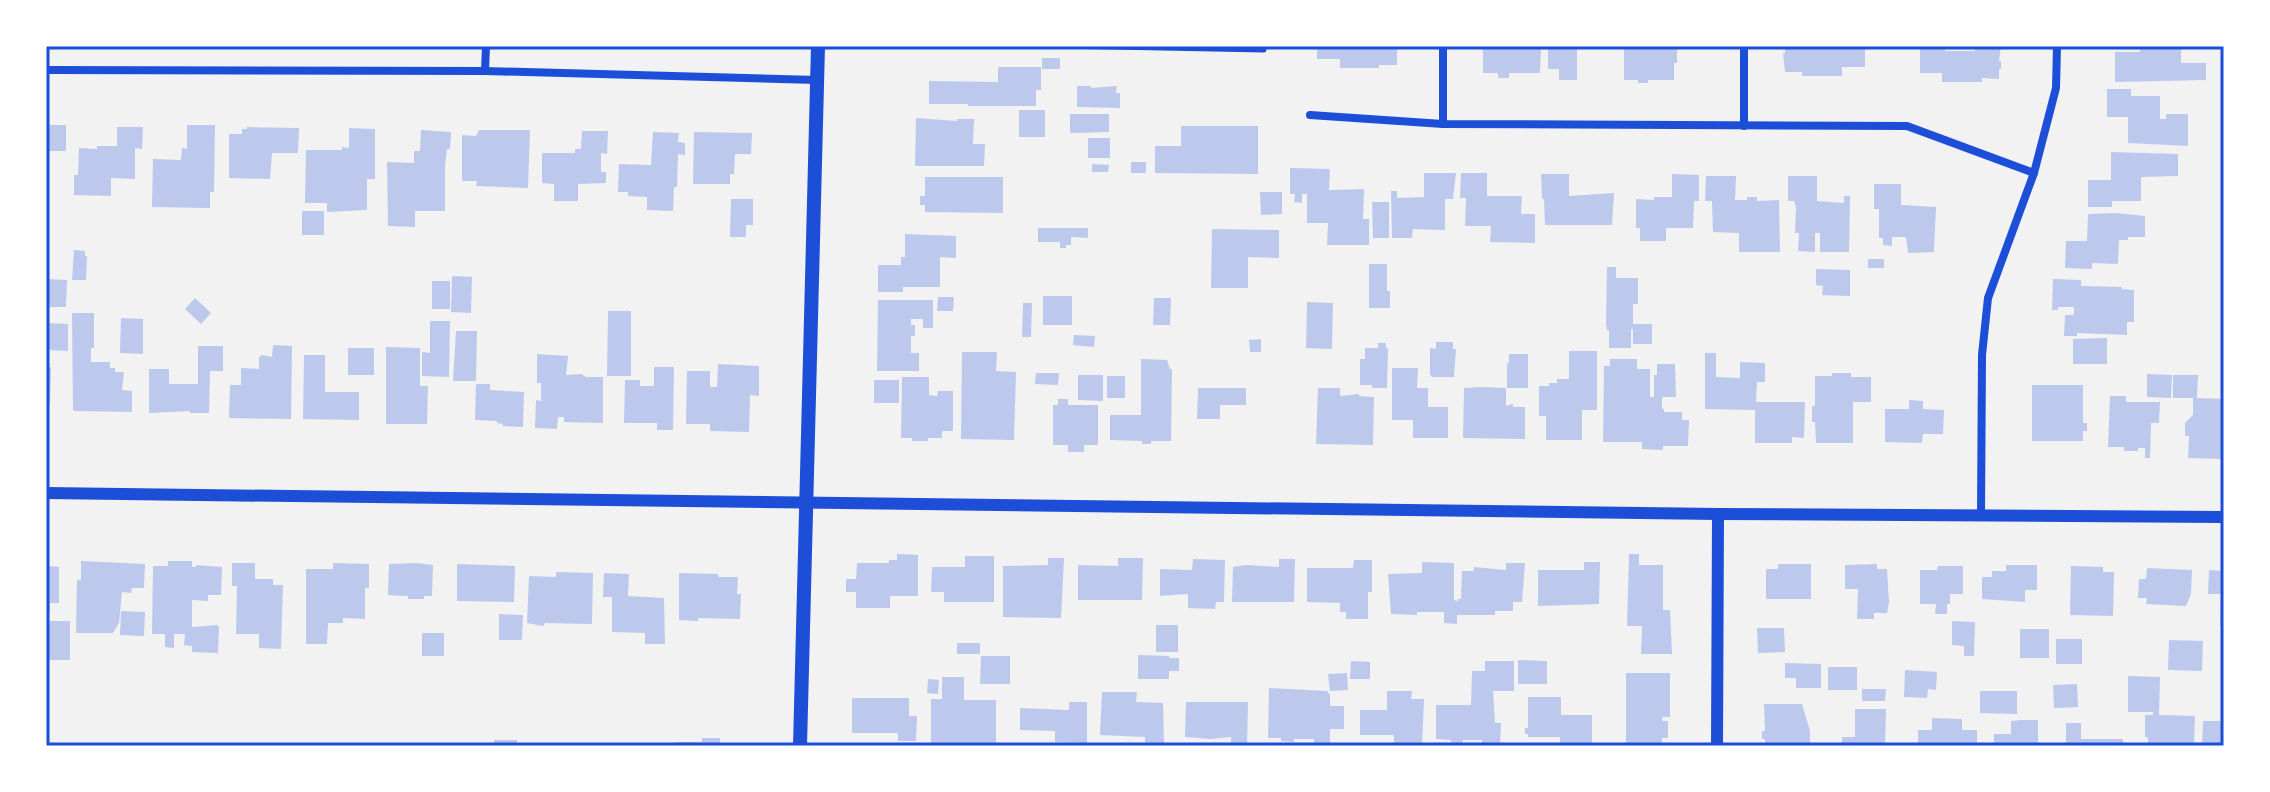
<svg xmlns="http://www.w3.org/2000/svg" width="2270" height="792" font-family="'Roboto Condensed',sans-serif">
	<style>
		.building { fill: #bdc9ec }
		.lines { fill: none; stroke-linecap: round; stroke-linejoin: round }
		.service { stroke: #1d4ed8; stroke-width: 5 }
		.minor { stroke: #1d4ed8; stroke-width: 8 }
		.tertiary { stroke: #1d4ed8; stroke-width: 12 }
		.secondary { stroke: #1d4ed8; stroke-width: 14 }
		.neatline { fill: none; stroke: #1d4ed8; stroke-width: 3 }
	</style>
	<rect width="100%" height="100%" fill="#f2f2f2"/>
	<!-- building -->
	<g class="building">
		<path d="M1317,46H1397V65H1379V68H1340V59H1317Z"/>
		<path d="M1483,46H1541L1540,73H1509V78H1498V73H1483Z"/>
		<path d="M1548,46H1577V80H1559V69H1548Z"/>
		<path d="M1624,46H1677V63H1674V80H1648V83H1638V80H1624Z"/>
		<path d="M1785,46H1865V67H1842V76H1802V72H1785L1783,53H1785Z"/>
		<path d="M1920,46L1945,47V51H1975V46H2001L1999,61H2001V69H1999V79L1982,78V82H1942V73H1920Z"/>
		<path d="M2140,46H2181V63H2206V80L2115,82V52H2140Z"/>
		<rect x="1042" y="58" width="18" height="11"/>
		<path d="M998,67H1041V90H1036V106H968V104H929V81L998,82Z"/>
		<path d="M1077,86H1091V88L1117,86L1116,93H1120V108L1077,107Z"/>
		<path d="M2107,89H2131V96H2160V119H2166V114H2188V146L2128,143V117H2107Z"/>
		<rect x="1019" y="110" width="26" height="27"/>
		<path d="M1070,114H1109V132L1070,133Z"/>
		<path d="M916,118L957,121V119H974L973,144H985L984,166H915Z"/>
		<rect x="46" y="125" width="20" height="26"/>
		<path d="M187,125H215L214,192H210V208L152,207L153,159L181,160L182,148L187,149Z"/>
		<path d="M1181,126H1258V174L1155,173V146H1181Z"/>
		<path d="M117,127H143L142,149L135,148V179L111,178V196L74,195V175H78L79,148L97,149V146H117Z"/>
		<path d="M247,127L299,128L298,153H272L270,179L229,178V134H242V129H247Z"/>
		<path d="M349,128L375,129V179H367V210L327,212V203H305L306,150H342V147L349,148Z"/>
		<path d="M421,130L451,132L450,149H447L445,165V211H415V227L388,226L387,162L414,163V151H420Z"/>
		<path d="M479,130H530L528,188L476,186L477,181H462V135L476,136Z"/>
		<path d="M582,131H608L607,154L601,153V172H606V183L578,184V201H554V184L542,183V153H575V149H581Z"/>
		<path d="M653,132L679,133L678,142L685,143V155L678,154L677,187H674L673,211L647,210V197L628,196V192H618L619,164L651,165Z"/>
		<path d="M694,132L752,133L751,154H735L734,174H730V184H693Z"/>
		<rect x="1088" y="138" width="22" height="20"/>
		<path d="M2111,152L2178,154V176L2141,177V201H2112V207H2088V180H2111Z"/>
		<rect x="1131" y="162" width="15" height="11"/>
		<path d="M1092,164L1109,165L1108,172H1092Z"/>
		<path d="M1290,168L1330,169L1329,190L1364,189L1363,219H1369V245H1327L1328,223H1307V194H1302V203L1294,202L1295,194H1290Z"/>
		<path d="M1424,173H1456L1453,199H1445V230L1413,229L1412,238H1392L1391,191H1397V198L1424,197Z"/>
		<path d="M1461,173H1487V196H1522L1521,214H1535V243L1490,242L1491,226H1465L1466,198H1460Z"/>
		<path d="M1541,174H1569V196L1614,193L1612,225H1545L1544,199H1542Z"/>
		<path d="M1672,174L1699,175V201H1694L1693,228H1666V241H1640V228H1636V199L1654,200V197H1672Z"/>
		<path d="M1706,176H1736L1735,200H1747V197H1757V201L1779,200L1780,252H1739V233L1713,232L1712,201H1705Z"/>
		<path d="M1788,176H1817V201L1844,203V196H1850L1849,252H1820V233H1815V252L1798,251L1799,233H1795L1796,207L1794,201H1788Z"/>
		<path d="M925,177H1003V213L925,212V205H920V196H925Z"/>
		<path d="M1874,184H1901V205L1936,207L1934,252L1908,253L1906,237H1892V246L1883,245V238H1879V209H1874Z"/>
		<path d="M1260,192H1282V214L1261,215Z"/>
		<path d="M731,199H753V225H746V237H730Z"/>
		<path d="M1372,202H1389V238H1373Z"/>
		<rect x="302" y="211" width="22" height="24"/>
		<path d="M2115,213L2145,216V237H2128V240H2119L2118,264L2092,263V269L2065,268L2066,241H2087L2088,214Z"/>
		<path d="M1038,228H1088V238L1071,237V245H1066V248H1060V242H1038Z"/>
		<path d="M1212,229L1279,230V258L1248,257V288H1211Z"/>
		<path d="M905,234L956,236V258L940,257V287H903V292H878V265H901V257H905Z"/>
		<path d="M74,250L85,251V256H87L86,280H72Z"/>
		<rect x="1868" y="259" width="16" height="9"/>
		<path d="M1369,264H1387V291H1390V308H1369Z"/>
		<path d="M1607,267H1616V278H1638V304H1633V324H1652V344H1633V329H1631V348H1609V330H1607L1606,324Z"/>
		<path d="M1816,269L1850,270V296L1822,295L1823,286L1816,285Z"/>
		<path d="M452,276L472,277L471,313L451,312Z"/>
		<path d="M46,279L67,280L66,307H46Z"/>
		<path d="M2053,279L2081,280V286L2122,287V289L2134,290V322H2127V335L2077,333V336H2064L2065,315H2074V307H2058V310H2052Z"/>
		<rect x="432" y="281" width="18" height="28"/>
		<rect x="1043" y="296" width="29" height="29"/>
		<path d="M938,297H954L953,311H937Z"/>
		<path d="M195,298L211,313L201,324L185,309Z"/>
		<path d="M1154,298H1171L1170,325H1153Z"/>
		<path d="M878,300H933V328H923V319H911V325H915V336H911V353H919V371H877Z"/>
		<path d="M1307,302L1333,303L1332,349L1306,348Z"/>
		<path d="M1023,303H1032L1031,337H1022Z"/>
		<path d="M608,311H631V376H607Z"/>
		<path d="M72,313H94V348H91V362H110V368H115V372H124L122,390L132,391V412L73,411Z"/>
		<path d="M121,318L143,319V354L120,353Z"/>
		<path d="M430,321H450L449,377L422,376V352L430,353Z"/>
		<path d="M46,323L68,324V351L46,350Z"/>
		<path d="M456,331H477L476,381H453Z"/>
		<path d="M1074,335L1095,336L1094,347L1073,345Z"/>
		<path d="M2107,338V364H2073V339Z"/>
		<path d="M1261,339V352H1250L1249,340Z"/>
		<path d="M1436,342H1453V349H1456L1454,377H1432L1430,375V348L1436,349Z"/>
		<path d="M1378,343H1386V348H1388L1387,388H1372V385H1360V359H1365V348H1378Z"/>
		<path d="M273,345L292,346L291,419L229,418L230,385H241V368L259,369V357L262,355L272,357Z"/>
		<path d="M198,346H223V371H210L209,413H190V411L149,413V369H169V384H198Z"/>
		<path d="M386,347L420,348V386H428L427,424H386Z"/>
		<rect x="348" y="348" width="26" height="27"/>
		<path d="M1569,351H1597V410H1582V440H1546V416H1539V386H1549V383H1557V379H1569Z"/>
		<path d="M962,352H997L996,371L1016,372L1014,440L961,439Z"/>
		<path d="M1705,353H1716V377L1740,378V362L1765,363V382H1757L1756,402H1805L1804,438L1792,437V443H1755V410L1705,409Z"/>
		<path d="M537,354L568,356L566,375L581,374L586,377H603V423L564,422V417H558L557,429L535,428L536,400L541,401V383H537Z"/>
		<path d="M1509,354H1528V388H1507V363H1509Z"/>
		<path d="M304,355H325V392H359V420L303,419Z"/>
		<path d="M1141,359L1167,360L1170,369H1172L1171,441H1151V444H1142V441L1110,440V415H1141Z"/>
		<path d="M1610,359H1637V369H1650V397H1654V375H1657V364H1675L1676,397H1662V409H1664V412H1682V420H1689L1688,446H1663V450L1642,449V442H1603L1604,366H1610Z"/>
		<path d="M46,363L51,368L50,404H46Z"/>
		<path d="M718,364L759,366V396L750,395L749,432L710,431V424H686L687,371H710V387H717Z"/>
		<path d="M654,367H674L673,430H657V423H624L625,380H640V386H654Z"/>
		<path d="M1392,368H1418L1417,388H1428V407H1448V438H1413V420H1392Z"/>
		<path d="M1036,373H1059L1058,385L1035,384Z"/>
		<path d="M1832,373H1851V377H1871V402H1853V443H1816L1815,422H1812V406H1815V376H1832Z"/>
		<path d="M2147,374L2172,375L2171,398L2147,397Z"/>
		<path d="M1078,375H1103V401L1078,400Z"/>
		<path d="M2173,375H2198L2197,398L2224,399V459L2188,458L2189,436H2185V423L2193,415V398H2173Z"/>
		<rect x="1107" y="376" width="18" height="22"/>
		<path d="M902,377H929V395L937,396L938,391H953V431H942V438H928V441H912V438H901Z"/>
		<rect x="874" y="380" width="25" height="23"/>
		<path d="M476,384H490V390L524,392L523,427L502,426L503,424L497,423V421L475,420Z"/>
		<path d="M2032,385H2083V423H2087V431H2083V441H2032Z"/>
		<path d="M1483,387L1506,388V406L1513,404V407H1525V439L1463,438L1464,388Z"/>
		<path d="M1198,388H1246V405H1220V419H1197Z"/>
		<path d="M1318,388H1340V396L1359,394V396L1374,397L1373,445L1316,444Z"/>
		<path d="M2110,396H2126V402H2160L2159,423H2151L2150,458H2145V448H2138V451H2124V447H2108Z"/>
		<path d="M1058,399H1068V405H1098V445H1084V452H1068V445H1053V405H1058Z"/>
		<path d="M1909,400L1923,401V409L1944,410L1943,434H1923L1922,443L1885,442V409H1909Z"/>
		<path d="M897,554L918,555V596H890V608H856V592H846V579H856L857,563H889V560H897Z"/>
		<path d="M1629,554H1639V565H1663V610H1670L1672,654H1641L1642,626H1627Z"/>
		<path d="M965,556H994V602H944V592H931L932,567H965Z"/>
		<path d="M1048,558H1064L1061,618L1003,617V566L1048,565Z"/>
		<path d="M1118,558H1143L1142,600H1078V565L1118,566Z"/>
		<path d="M1193,559L1225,560L1224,602H1216L1215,609L1188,608V594L1160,596V569L1192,570Z"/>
		<path d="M1279,559H1295L1294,602H1232L1233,567L1245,565L1279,567Z"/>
		<path d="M1354,560H1372V592H1368V619H1346V612H1340V603L1307,602V568H1353Z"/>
		<path d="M81,561L145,564L144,588H132L131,593L122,592L119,623L113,633H76L77,580H81Z"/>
		<path d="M168,561H192V567H196V565L222,567L221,595H208V601L192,600V627L217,625L219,627L218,653L192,652V646L184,645L185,634H174V648L165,647V634H152L153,566H168Z"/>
		<path d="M1422,562L1454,563V600L1458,601V599H1461L1462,571H1474V567L1506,570V563H1525L1522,602H1513V611H1495V615H1457V624L1444,623V612H1417V615L1391,614L1388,574L1422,573Z"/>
		<path d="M1584,562H1600L1599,604L1538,606V570H1584Z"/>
		<path d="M232,563H255V579H273V585H283L281,649L259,648V634H236L237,586H232Z"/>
		<path d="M333,563L369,564V588H365V619L343,618V623H328L327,644H306V569H333Z"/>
		<path d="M416,563L433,565L432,596H424V599H408V596L388,595L389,564Z"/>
		<path d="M457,564L515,566L514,602L457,601Z"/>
		<path d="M1778,564H1811V599H1766V569H1778Z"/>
		<path d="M1877,564V569H1887L1889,602L1887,613H1874V619H1857L1858,589H1845V565Z"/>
		<path d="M2006,565H2037V590H2025V602L1982,599V577H1992V571H2006Z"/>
		<path d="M46,566L59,567V603H50V612H46Z"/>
		<path d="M1938,566H1963V594H1950V604H1947V614H1935L1936,604H1920V570H1937Z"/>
		<path d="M2071,566L2103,567V572H2114L2113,616L2070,615Z"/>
		<path d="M2147,568L2192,570L2191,594L2186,606L2146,604L2147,598H2138L2139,579H2146Z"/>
		<path d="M2209,570L2224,571V625H2220L2221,594H2208Z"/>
		<path d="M556,572L593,573L592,624L545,623L543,626L527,623L529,576L556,577Z"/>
		<path d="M604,573L629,574L628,596L664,598L665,644H645V633L612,632V597H603Z"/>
		<path d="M679,573L718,574V577H738L737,594H741L740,619L698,618V621L679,620Z"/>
		<path d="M121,611L145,612L144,636L120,635Z"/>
		<path d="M499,614L523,615L522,640H499Z"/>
		<rect x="48" y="621" width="22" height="39"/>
		<path d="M1952,621L1975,622L1974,656H1964V646L1952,645Z"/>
		<rect x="1156" y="625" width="22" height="27"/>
		<path d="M1757,628H1784L1785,652L1758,653Z"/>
		<rect x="2020" y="629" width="29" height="29"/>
		<rect x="422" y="633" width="22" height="23"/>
		<rect x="2056" y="639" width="26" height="25"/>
		<path d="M2169,640L2203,641L2202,671L2168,670Z"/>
		<rect x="957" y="643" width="23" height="11"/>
		<path d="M1138,655L1169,656V658H1179V671H1169V679H1138Z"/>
		<path d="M981,656H1010V684H980Z"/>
		<path d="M1518,660L1547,661V684H1518Z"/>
		<path d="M1351,661L1370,662V679H1350Z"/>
		<path d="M1485,661H1514V691H1493L1495,723H1501L1500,746H1482V740H1463L1462,743H1451V740L1436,739V705H1471L1472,671H1485Z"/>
		<path d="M1785,663L1821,664V688H1796V678H1785Z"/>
		<rect x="1828" y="667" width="29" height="23"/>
		<path d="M1905,670L1937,672L1936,690L1928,689L1927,698L1904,697Z"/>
		<path d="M1347,673L1348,690L1330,691L1328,674Z"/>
		<path d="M1626,673H1670V717H1662V721H1668V738H1662V746H1626Z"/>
		<path d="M2128,676L2160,677L2159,715L2195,716L2194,746H2148V738L2145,737V715H2153V712H2128Z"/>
		<path d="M942,677H964V700H996V743H931V699H942Z"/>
		<path d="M928,679L939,680L938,694L927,693Z"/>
		<path d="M2077,684L2078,707L2054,708L2053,685Z"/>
		<path d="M1269,688L1327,691L1330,695V706H1344V729H1330V746H1314V739H1294V742L1281,741V738H1268Z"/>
		<path d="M1862,689H1886L1885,701H1862Z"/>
		<path d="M1387,691H1412L1411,699H1424L1422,746H1394V735H1360V710H1387Z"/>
		<path d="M1980,691H2017V714L1980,713Z"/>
		<path d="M1102,692H1137L1136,702L1163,703L1164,744L1145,743V737L1100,735Z"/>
		<path d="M1528,697H1561V715H1592V746H1560V737H1528V734H1525V728H1528Z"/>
		<path d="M852,698H909V716H917L916,741H898V733H852Z"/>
		<path d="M1069,702H1087V743L1055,742V731L1020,730V708L1069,710Z"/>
		<path d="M1186,702H1248L1247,746H1231V737L1211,739L1185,737Z"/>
		<path d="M1764,704H1802L1810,731V746H1765V739H1762V731H1765Z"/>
		<path d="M1855,709H1886L1885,746H1842V737H1855Z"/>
		<path d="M1932,718L1962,719V730H1977V746H1918V730H1932Z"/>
		<path d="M2021,720H2038V746H1994V734H2011V721Z"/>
		<path d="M2203,721H2224V746H2202Z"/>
		<path d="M2066,723H2081V739H2123V746H2066Z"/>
		<path d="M702,738H720V746H675V742H702Z"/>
		<rect x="494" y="740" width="23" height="6"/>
	</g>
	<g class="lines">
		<!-- service -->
		<path class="service" d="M1061,46L1264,50"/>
		<!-- minor -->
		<g class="minor">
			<path d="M1443,46V124"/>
			<path d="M1744,46V126"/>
			<path d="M46,70L485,71L817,80"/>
			<path d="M485,71L486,46"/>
			<path d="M1310,115L1443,124L1907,126L2034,173"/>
			<path d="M1981,515L1982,355L1988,298L2034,173L2056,88L2057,46"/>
		</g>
		<!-- tertiary -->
		<g class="tertiary">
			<path d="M46,493L1718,514L2224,517"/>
			<path d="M1717,746L1718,514"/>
		</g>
		<!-- secondary -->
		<path class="secondary" d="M800,746L818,46"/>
	</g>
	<!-- border -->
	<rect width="2270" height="792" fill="none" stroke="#ffffff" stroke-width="96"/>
	<rect x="48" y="48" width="2174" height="696" class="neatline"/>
</svg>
